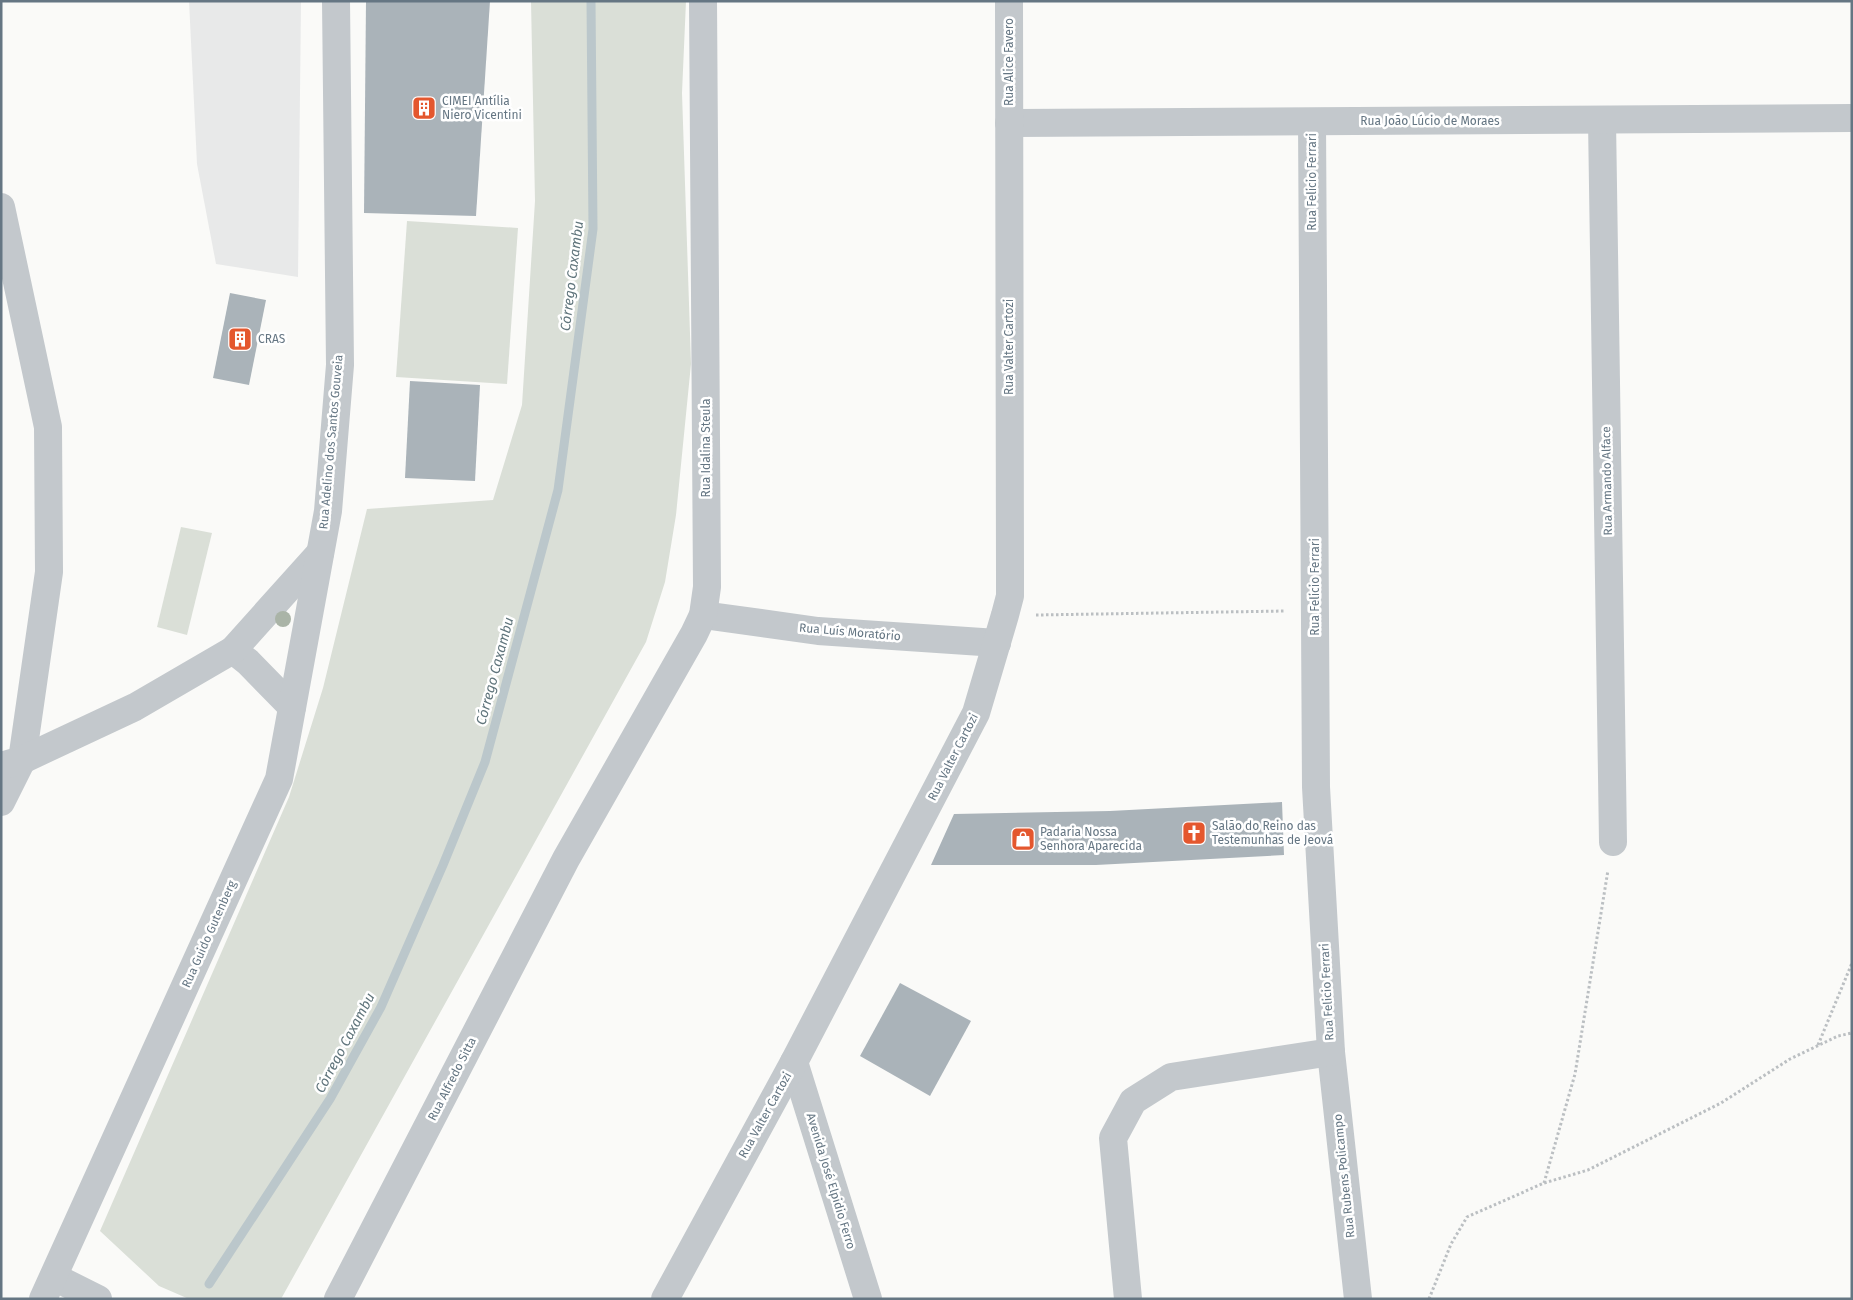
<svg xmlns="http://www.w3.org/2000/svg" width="1853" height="1300" font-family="'Fira Sans',sans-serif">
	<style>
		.built { fill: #e8e9e9 }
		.park { fill: #dadfd7 }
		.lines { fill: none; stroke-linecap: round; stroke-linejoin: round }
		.stream { stroke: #bbc7cb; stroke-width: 9 }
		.building { fill: #aab3b9 }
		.path { stroke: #bbbfc2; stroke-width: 3; stroke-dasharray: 2.5 2.5; stroke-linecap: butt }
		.minor { stroke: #c3c8cc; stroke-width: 28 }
		.tree { fill: #aab4a7 }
		.labels { text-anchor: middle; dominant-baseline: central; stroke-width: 5; stroke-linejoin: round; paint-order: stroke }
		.street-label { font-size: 12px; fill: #657683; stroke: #fff }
		.poi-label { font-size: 12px; fill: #657683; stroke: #fff; text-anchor: start }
		.water-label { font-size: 14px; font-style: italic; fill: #60757c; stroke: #fff }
	</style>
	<rect width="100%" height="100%" fill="#fafaf8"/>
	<!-- built -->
	<path class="built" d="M189,1H301L298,277L216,264L197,164Z"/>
	<!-- park -->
	<g class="park">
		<path d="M531,1H686L682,93L691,364L676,515L665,582L646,642L281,1299H189L159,1286L100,1231L289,797L323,688L367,509L493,500L522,405L535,201Z"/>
		<path d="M407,221L518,228L507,384L396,377Z"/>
		<path d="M181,527L212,533L187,635L157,627Z"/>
	</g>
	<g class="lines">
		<!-- stream -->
		<path class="stream" d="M209,1284L330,1099L381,1007L443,865L485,762L558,490L593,229L591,1"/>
	</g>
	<!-- building -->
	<g class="building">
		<path d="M366,1H490L476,216L364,213Z"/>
		<path d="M230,293L266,300L249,385L213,378Z"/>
		<path d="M410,381L480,385L475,481L405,478Z"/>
		<path d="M1282,802L1284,855L1096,865H931L954,814L1110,811Z"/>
		<path d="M900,983L971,1021L930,1096L860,1056Z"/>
	</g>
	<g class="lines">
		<!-- path -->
		<g class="path">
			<path d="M1036,615L1285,611"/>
			<path d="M1818,1045L1852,963"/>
			<path d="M1544,1183L1575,1074L1608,870"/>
			<path d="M1429,1299L1451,1244L1467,1217L1544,1183L1588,1170L1721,1103L1790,1059L1838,1036L1852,1033"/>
		</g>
		<!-- minor -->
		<g class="minor">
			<path d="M1602,120L1613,842"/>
			<path d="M1312,122L1316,787L1331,1052L1358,1299"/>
			<path d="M1009,123L1852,118"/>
			<path d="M1,207L48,427L49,572L22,760L1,802"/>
			<path d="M703,615L818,631L997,643"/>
			<path d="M233,650L248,662L292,707"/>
			<path d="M8,764L22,760L135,707L233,650L320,553"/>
			<path d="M794,1062L868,1299"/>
			<path d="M54,1277L98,1299"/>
			<path d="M43,1299L279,779L328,511L340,365L336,1"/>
			<path d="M338,1299L566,859L694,634L703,615L707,587L703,1"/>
			<path d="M665,1299L794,1062L976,713L1005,615L1010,596V580L1009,1"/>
			<path d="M1128,1299L1113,1138L1133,1101L1171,1077L1331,1052"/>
		</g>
	</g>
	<!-- trees -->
	<circle class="tree" cx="283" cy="619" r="8"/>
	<!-- icons -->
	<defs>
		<g id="building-square" transform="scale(1.25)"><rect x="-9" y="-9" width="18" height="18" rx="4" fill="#e4572e" stroke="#fff"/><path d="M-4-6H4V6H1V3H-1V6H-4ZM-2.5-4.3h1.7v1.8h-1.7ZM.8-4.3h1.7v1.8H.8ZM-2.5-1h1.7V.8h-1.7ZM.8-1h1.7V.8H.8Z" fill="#fff"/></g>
		<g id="church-square" transform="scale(1.25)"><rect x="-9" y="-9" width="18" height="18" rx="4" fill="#e4572e" stroke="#fff"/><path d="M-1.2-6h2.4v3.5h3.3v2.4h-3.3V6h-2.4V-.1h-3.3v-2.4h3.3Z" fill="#fff"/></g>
		<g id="shop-square" transform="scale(1.25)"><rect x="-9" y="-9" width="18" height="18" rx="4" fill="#e4572e" stroke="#fff"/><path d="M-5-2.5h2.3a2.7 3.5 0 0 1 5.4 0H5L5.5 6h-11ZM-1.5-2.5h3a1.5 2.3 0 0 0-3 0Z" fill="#fff"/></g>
	</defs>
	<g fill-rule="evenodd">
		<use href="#building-square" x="424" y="108"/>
		<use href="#building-square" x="240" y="339"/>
		<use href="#church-square" x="1194" y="833"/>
		<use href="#shop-square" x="1023" y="839"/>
	</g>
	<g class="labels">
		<!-- street labels -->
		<g class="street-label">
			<text transform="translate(1009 62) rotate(-90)">Rua Alice Favero</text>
			<text x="1430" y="121">Rua João Lúcio de Moraes</text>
			<text transform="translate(1312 182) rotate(-90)">Rua Felicio Ferrari</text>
			<text transform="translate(1009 347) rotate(-90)">Rua Valter Cartozi</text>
			<text transform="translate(331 442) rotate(-85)">Rua Adelino dos Santos Gouveia</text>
			<text transform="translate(706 448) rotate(-90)">Rua Idalina Steula</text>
			<text transform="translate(1607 481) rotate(-91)">Rua Armando Alface</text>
			<text transform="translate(1315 587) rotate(-90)">Rua Felicio Ferrari</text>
			<text transform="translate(850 632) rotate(5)">Rua Luís Moratório</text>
			<text transform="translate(953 757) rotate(-63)">Rua Valter Cartozi</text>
			<text transform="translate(209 934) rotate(-66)">Rua Guido Gutenberg</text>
			<text transform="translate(1327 992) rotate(-93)">Rua Felicio Ferrari</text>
			<text transform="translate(452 1079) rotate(-63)">Rua Alfredo Sitta</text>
			<text transform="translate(765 1115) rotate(-61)">Rua Valter Cartozi</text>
			<text transform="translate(1344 1176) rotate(-96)">Rua Rubens Policampo</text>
			<text transform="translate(831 1181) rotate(73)">Avenida José Elpidio Ferro</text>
		</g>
		<!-- poi labels -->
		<g class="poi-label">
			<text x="442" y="101">CIMEI Antília<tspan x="442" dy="14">Niero Vicentini</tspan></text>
			<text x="258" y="339">CRAS</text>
			<text x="1212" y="826">Salão do Reino das<tspan x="1212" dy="14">Testemunhas de Jeová</tspan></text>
			<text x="1040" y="832">Padaria Nossa<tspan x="1040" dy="14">Senhora Aparecida</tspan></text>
		</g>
		<!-- water labels -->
		<g class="water-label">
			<text transform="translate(572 276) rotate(-83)">Córrego Caxambu</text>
			<text transform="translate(495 671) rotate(-75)">Córrego Caxambu</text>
			<text transform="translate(345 1043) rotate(-62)">Córrego Caxambu</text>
		</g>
	</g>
	<!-- border -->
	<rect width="1853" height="1300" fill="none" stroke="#657683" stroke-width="5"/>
</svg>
